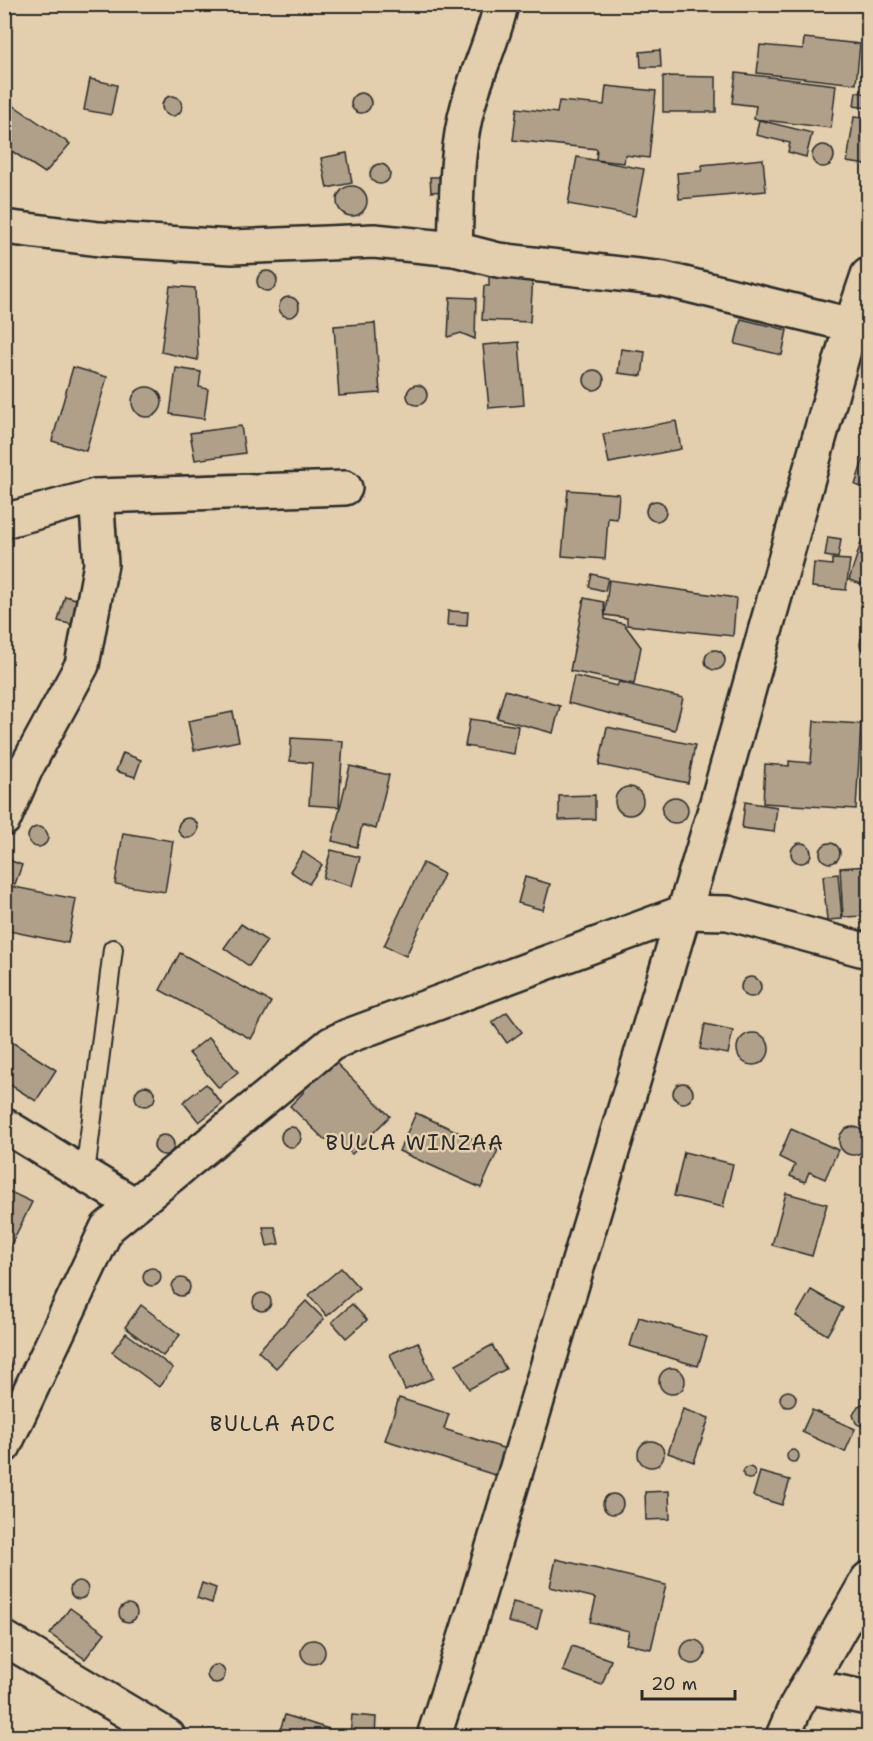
<svg xmlns="http://www.w3.org/2000/svg" width="873" height="1741" font-family="'Shantell Sans',sans-serif">
	<style>
		.building { fill: #b0a089; stroke: #2b2b2b; stroke-width: 1.5 }
		.lines { fill: none; stroke-linecap: round; stroke-linejoin: round }
		.service-casing { stroke: #2b2b2b; stroke-width: 22 }
		.minor-casing { stroke: #2b2b2b; stroke-width: 38 }
		.service { stroke: #e3cead; stroke-width: 18 }
		.minor { stroke: #e3cead; stroke-width: 33 }
		.labels { text-anchor: middle; dominant-baseline: central; stroke-width: 5; stroke-linejoin: round; paint-order: stroke }
		.quarter-label { font-size: 21px; letter-spacing: 1.5px; fill: #2b2b2b; stroke: #e3cead }
	</style>
	<rect width="100%" height="100%" fill="#e3cead"/>
	<filter id="ink" filterUnits="userSpaceOnUse"><feTurbulence type="fractalNoise" baseFrequency=".0167" numOctaves="2"/><feDisplacementMap in="SourceGraphic" scale="12" xChannelSelector="R" yChannelSelector="G"/><feConvolveMatrix kernelMatrix="1 2 1 2 8 2 1 2 1" color-interpolation-filters="sRGB"/></filter>
	<g filter="url(#ink)">
		<!-- building -->
		<g class="building">
			<path d="M838,4H868V12L838,8Z"/>
			<path d="M804,38L860,44L856,84L757,73L760,45L803,49Z"/>
			<path d="M660,50L661,67H641L640,52Z"/>
			<path d="M736,73L836,85L831,128L754,119L756,106L732,103Z"/>
			<path d="M663,76L716,77V112H663Z"/>
			<path d="M90,79L117,85L111,115L84,110Z"/>
			<path d="M606,86L656,91L649,158L625,155L624,163L596,160L597,149L513,140L517,108L557,113L559,101L604,105Z"/>
			<path d="M856,92L868,94V108L854,106Z"/>
			<circle cx="361" cy="103" r="10"/>
			<circle cx="172" cy="106" r="10"/>
			<path d="M4,99L70,144L45,173L4,146Z"/>
			<path d="M865,114L868,115V165L847,162L854,117L864,118Z"/>
			<path d="M759,120L812,133L806,157L788,152L790,143L756,135Z"/>
			<circle cx="823" cy="156" r="11"/>
			<path d="M347,153L352,183L327,188L321,158Z"/>
			<path d="M577,157L644,169L635,216L568,204Z"/>
			<path d="M763,159L766,191L679,199L677,173L702,171V165Z"/>
			<circle cx="380" cy="174" r="10"/>
			<path d="M430,177H446L448,191L431,192Z"/>
			<circle cx="352" cy="201" r="15"/>
			<circle cx="267" cy="281" r="10"/>
			<path d="M489,275L533,277L530,322L482,320L484,286H489Z"/>
			<path d="M170,286L195,288L198,360L161,352Z"/>
			<path d="M450,297L476,298L475,339L461,333L448,337Z"/>
			<circle cx="289" cy="307" r="10"/>
			<path d="M741,319L787,330L782,355L735,344Z"/>
			<path d="M375,323L380,393L339,396L334,326Z"/>
			<path d="M519,342L524,405L489,408L483,345Z"/>
			<path d="M621,349L645,352L642,376L618,373Z"/>
			<path d="M73,367L107,377L86,451L52,441Z"/>
			<path d="M176,368L201,372L199,387L208,389L204,419L170,414Z"/>
			<circle cx="594" cy="380" r="10"/>
			<circle cx="417" cy="395" r="10"/>
			<circle cx="147" cy="402" r="15"/>
			<path d="M676,421L681,449L609,463L603,434Z"/>
			<path d="M241,426L245,453L195,460L190,433Z"/>
			<path d="M863,460L868,461V489L855,485Z"/>
			<path d="M568,490L619,494L617,519L608,518L605,559L562,556Z"/>
			<circle cx="656" cy="511" r="10"/>
			<path d="M828,537L841,539L838,558L825,556Z"/>
			<path d="M861,543L868,545V586L849,580Z"/>
			<path d="M832,559L850,560L846,590L812,587L814,563L832,565Z"/>
			<path d="M592,574L608,578L605,591L589,587Z"/>
			<path d="M609,580L736,598L733,636L627,625V618L605,615Z"/>
			<path d="M65,596L84,601L77,626L58,621Z"/>
			<path d="M584,598L604,602L605,619L624,624L641,647L634,684L570,671Z"/>
			<path d="M448,611L468,612L467,626L447,625Z"/>
			<path d="M866,635H868V655L862,651L860,645L861,639Z"/>
			<circle cx="715" cy="660" r="10"/>
			<path d="M574,676L617,686L619,682L683,698L675,730L568,703Z"/>
			<path d="M505,690L560,706L553,733L497,718Z"/>
			<path d="M233,712L239,741L194,750L188,721Z"/>
			<path d="M470,719L518,726L514,754L465,746Z"/>
			<path d="M814,721L861,724L856,809L763,803L765,764L789,766V761L811,763Z"/>
			<path d="M607,727L695,745L688,783L599,765Z"/>
			<path d="M291,738L343,741L339,807L309,805L312,763L290,761Z"/>
			<path d="M123,753L141,760L135,777L116,771Z"/>
			<path d="M350,766L389,775L376,829L362,825L357,847L332,841Z"/>
			<circle cx="629" cy="801" r="14"/>
			<path d="M595,795V819L559,820V796Z"/>
			<circle cx="675" cy="810" r="13"/>
			<path d="M745,802L777,807L774,832L742,828Z"/>
			<circle cx="188" cy="828" r="10"/>
			<circle cx="38" cy="837" r="10"/>
			<path d="M123,833L173,841L165,892L115,884Z"/>
			<circle cx="830" cy="853" r="10"/>
			<circle cx="801" cy="853" r="10"/>
			<path d="M331,850L360,857L352,886L323,878Z"/>
			<path d="M303,852L322,865L309,884L290,871Z"/>
			<path d="M6,859L22,865L15,884L4,880Z"/>
			<path d="M423,863L444,874L406,956L384,946Z"/>
			<path d="M868,866V916L843,917L840,868Z"/>
			<path d="M838,874L842,919L827,920L823,876Z"/>
			<path d="M525,877L550,884L543,910L518,903Z"/>
			<path d="M4,885L76,899L68,943L4,930Z"/>
			<path d="M241,924L267,941L249,966L224,948Z"/>
			<path d="M180,953L271,1002L251,1039L160,990Z"/>
			<path d="M4,960H10L7,988H4Z"/>
			<circle cx="751" cy="987" r="10"/>
			<path d="M507,1012L522,1032L507,1043L492,1022Z"/>
			<path d="M705,1024L733,1030L728,1054L700,1049Z"/>
			<circle cx="753" cy="1049" r="16"/>
			<path d="M4,1037L56,1070L36,1101L4,1081Z"/>
			<path d="M209,1037L238,1072L219,1088L189,1053Z"/>
			<path d="M332,1059L390,1116L352,1154L331,1134L325,1140L290,1106L304,1092L305,1087Z"/>
			<circle cx="683" cy="1093" r="10"/>
			<path d="M206,1084L222,1104L199,1122L183,1102Z"/>
			<circle cx="145" cy="1096" r="10"/>
			<path d="M416,1113L498,1150L481,1188L399,1151Z"/>
			<circle cx="291" cy="1137" r="10"/>
			<circle cx="853" cy="1141" r="14"/>
			<path d="M791,1129L838,1150L825,1179L809,1172L805,1182L790,1176L795,1165L779,1157Z"/>
			<circle cx="164" cy="1145" r="10"/>
			<path d="M684,1152L733,1164L723,1207L674,1196Z"/>
			<path d="M4,1189L32,1202L4,1259Z"/>
			<path d="M786,1193L827,1204L812,1256L772,1245Z"/>
			<path d="M263,1227H275L279,1244L267,1246Z"/>
			<circle cx="152" cy="1277" r="9"/>
			<path d="M341,1268L359,1288L327,1316L309,1295Z"/>
			<circle cx="181" cy="1287" r="9"/>
			<path d="M811,1290L843,1308L827,1335L796,1316Z"/>
			<circle cx="262" cy="1302" r="9"/>
			<path d="M306,1301L324,1319L276,1368L258,1351Z"/>
			<path d="M352,1304L367,1320L346,1338L332,1322Z"/>
			<path d="M141,1305L180,1335L163,1356L125,1327Z"/>
			<path d="M639,1317L707,1337L698,1366L630,1346Z"/>
			<path d="M126,1333L173,1368L159,1387L112,1352Z"/>
			<path d="M418,1342L433,1378L405,1390L390,1354Z"/>
			<path d="M492,1345L506,1369L469,1389L456,1365Z"/>
			<path d="M4,1356L9,1360L11,1367L10,1371L4,1376Z"/>
			<circle cx="672" cy="1381" r="13"/>
			<circle cx="788" cy="1399" r="8"/>
			<path d="M399,1398L449,1414L444,1429L506,1449L498,1476L385,1440Z"/>
			<path d="M865,1403L868,1404V1426H867L859,1425L856,1423L853,1415L858,1406Z"/>
			<path d="M683,1409L709,1418L694,1462L668,1453Z"/>
			<path d="M812,1410L855,1429L845,1452L802,1432Z"/>
			<circle cx="651" cy="1454" r="13"/>
			<circle cx="793" cy="1456" r="6"/>
			<circle cx="749" cy="1473" r="6"/>
			<path d="M760,1472L790,1480L782,1505L753,1496Z"/>
			<path d="M669,1491L670,1519L646,1520L645,1492Z"/>
			<circle cx="613" cy="1504" r="10"/>
			<path d="M556,1559L666,1585L651,1649L626,1644L629,1631L590,1622L596,1598L550,1587Z"/>
			<circle cx="79" cy="1590" r="9"/>
			<path d="M202,1583L216,1588L212,1603L197,1598Z"/>
			<path d="M513,1602L542,1609L537,1629L508,1622Z"/>
			<circle cx="128" cy="1613" r="9"/>
			<path d="M868,1606V1633L856,1625Z"/>
			<path d="M70,1608L105,1633L85,1659L50,1634Z"/>
			<circle cx="313" cy="1652" r="12"/>
			<circle cx="693" cy="1652" r="12"/>
			<path d="M572,1646L611,1660L602,1685L563,1671Z"/>
			<circle cx="216" cy="1674" r="9"/>
			<path d="M285,1715L332,1730L329,1736H278Z"/>
			<path d="M352,1715L376,1717L375,1736H350Z"/>
		</g>
		<g class="lines">
			<!-- service casing -->
			<g class="service-casing">
				<path id="service" d="M85,1174L113,949"/>
			</g>
			<!-- minor casing -->
			<g class="minor-casing">
				<g id="minor">
					<path d="M4,227L99,239L232,247L374,241L455,249L498,260L664,279L851,325"/>
					<path d="M455,249C457,201 455,152 468,106C477,71 494,39 501,4"/>
					<path d="M96,496L345,488"/>
					<path d="M4,521L96,496L101,564L82,665L26,768L4,819"/>
					<path d="M4,1125L135,1205"/>
					<path d="M4,1446L107,1228L331,1044L348,1036L684,912L728,913L868,951"/>
					<path d="M4,1638L168,1736"/>
					<path d="M807,1686L868,1698"/>
					<path d="M434,1736L474,1610L716,806L851,325L868,275"/>
					<path d="M783,1736L795,1708L868,1579"/>
				</g>
			</g>
			<!-- service -->
			<use href="#service" class="service"/>
			<!-- minor -->
			<use href="#minor" class="minor"/>
		</g>
	</g>
	<g class="labels">
		<!-- quarter labels -->
		<g class="quarter-label">
			<text x="415" y="1143">BULLA WINZAA</text>
			<text x="273" y="1424">BULLA ADC</text>
		</g>
	</g>
	<!-- margin -->
	<rect width="873" height="1741" fill="none" stroke="#e3cead" stroke-width="24"/>
	<rect x="12" y="12" width="849" height="1717" fill="none" stroke="#2b2b2b" stroke-width="2" filter="url(#ink)"/>
	<!-- scale -->
	<path d="M642 1690v9h93v-9" fill="none" stroke="#2b2b2b" stroke-width="3"/>
	<text x="651" y="1690" font-size="18" fill="#2b2b2b" stroke="#e3cead" stroke-width="4.5" paint-order="stroke">20 m</text>
</svg>
